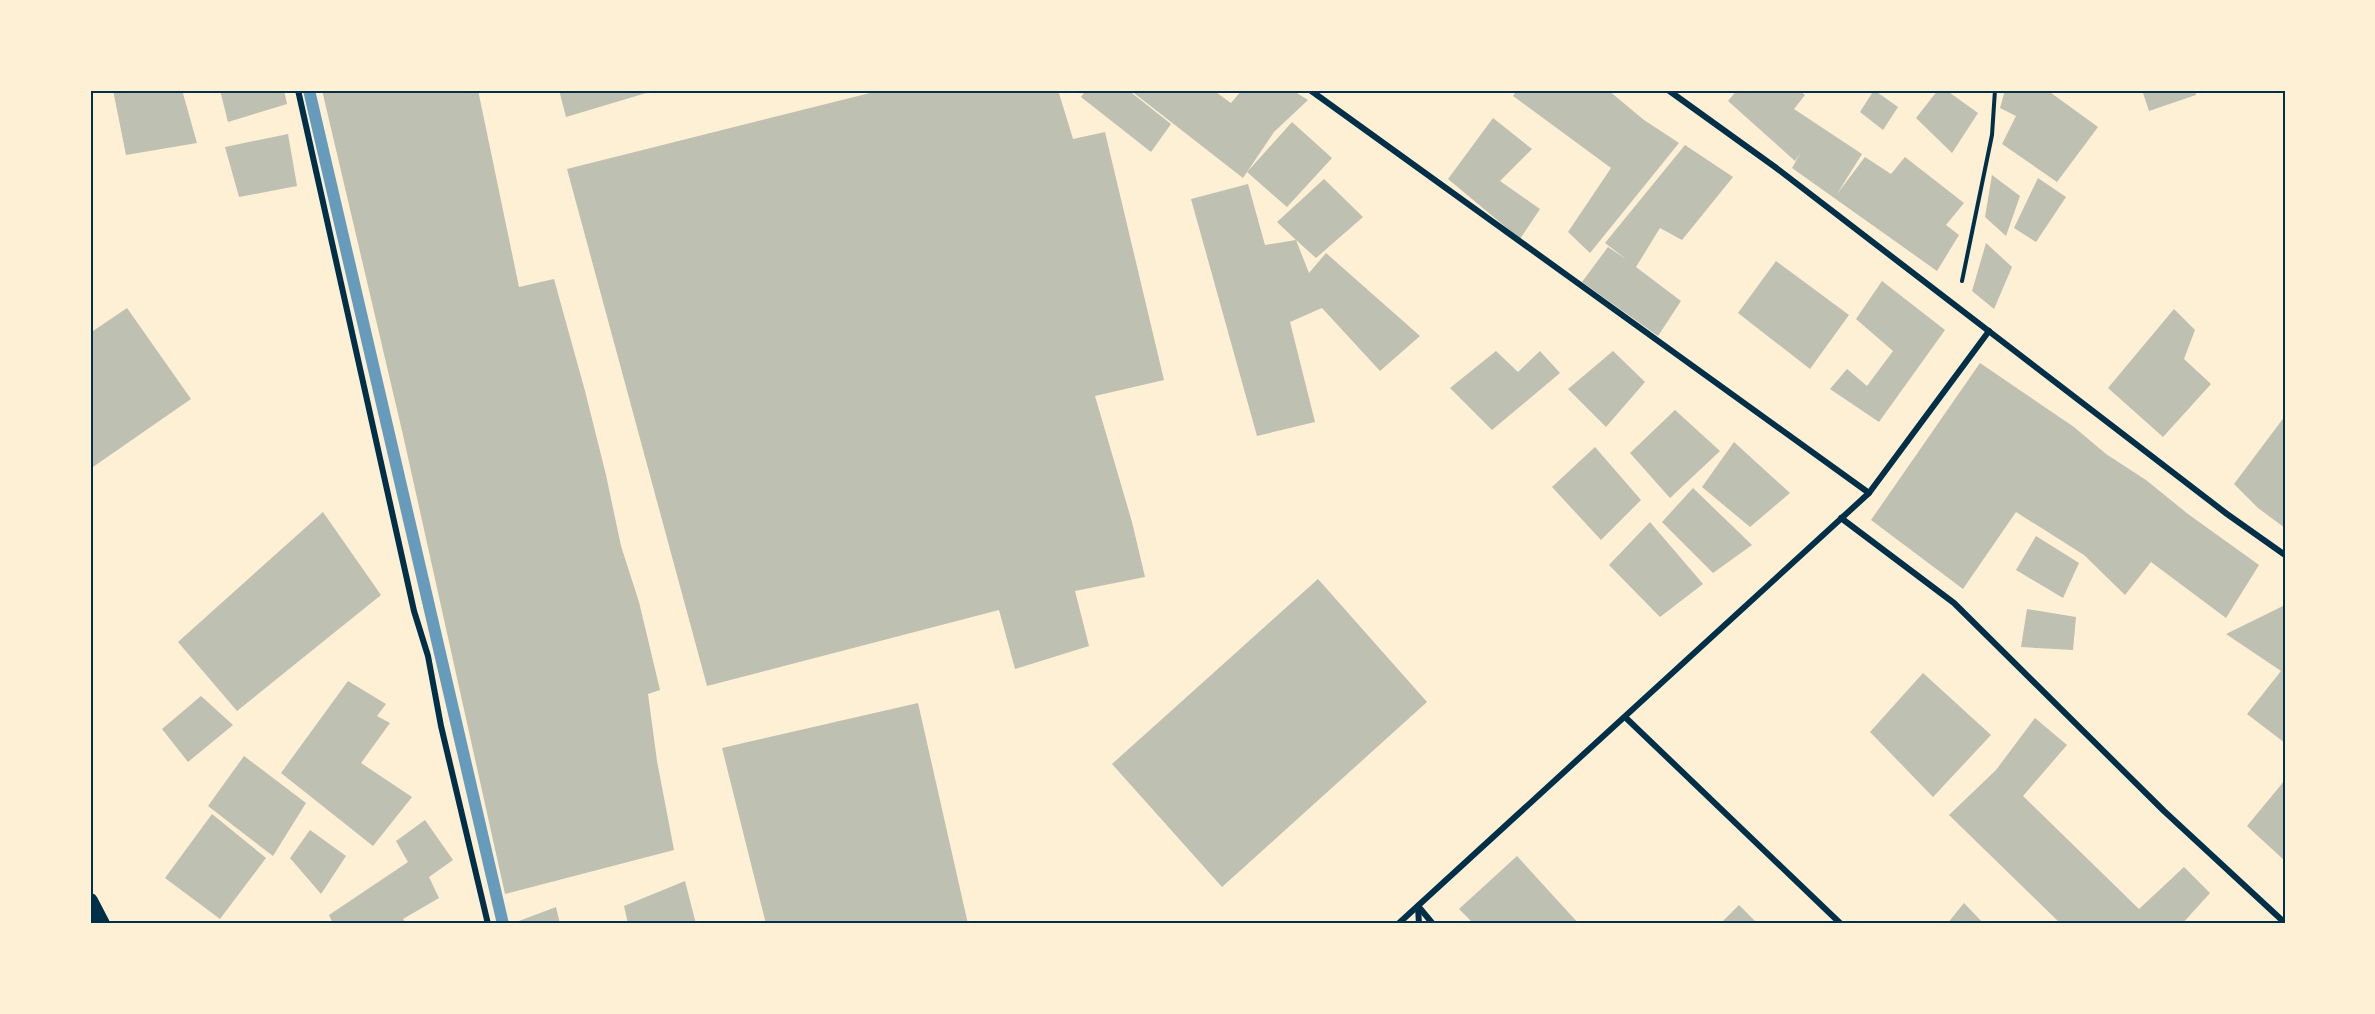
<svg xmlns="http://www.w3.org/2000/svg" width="2375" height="1014" font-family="Poppins,sans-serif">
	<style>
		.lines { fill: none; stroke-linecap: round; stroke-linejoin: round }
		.stream { stroke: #669bbc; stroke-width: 12 }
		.building { fill: #bec0b2 }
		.path { stroke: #003049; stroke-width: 4 }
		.minor { stroke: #003049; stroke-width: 6 }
		.trunk { stroke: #003049; stroke-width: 16 }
		.neatline { fill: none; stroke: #003049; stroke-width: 2 }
	</style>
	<rect width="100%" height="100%" fill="#fdf0d5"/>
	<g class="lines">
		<!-- stream -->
		<path class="stream" d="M309,90L503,924"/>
	</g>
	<!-- building -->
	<g class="building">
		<path d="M113,90H182L197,143L126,155Z"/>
		<path d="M220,90H284L287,104L228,122Z"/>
		<path d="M322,90H478L519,287L554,279L585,391L606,475L621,546L639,602L660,690L648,694L657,761L674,850L505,894L403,435Z"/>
		<path d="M559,90H653V91L566,117Z"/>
		<path d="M882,90H1058L1073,139L1105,132L1164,380L1095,396L1132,522L1145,577L1075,591L1089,646L1015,669L999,610L707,686L567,169Z"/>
		<path d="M1086,90H1128L1171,124L1151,152L1081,97Z"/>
		<path d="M1130,90H1213L1231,103L1242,90H1292L1308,100L1274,132L1247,172L1292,122L1332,158L1287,207L1247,172L1243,178Z"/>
		<path d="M1517,90H1608L1644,120L1679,143L1590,253L1568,232L1611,168L1513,96Z"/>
		<path d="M1737,90H1799L1805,95L1794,109L1862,154L1837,194L1865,157L1891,174L1905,157L1964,203L1946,225L1959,235L1937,271L1792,168L1801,152L1795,161L1728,101Z"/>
		<path d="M1874,90L1898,107L1883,130L1860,112Z"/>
		<path d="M1938,90H1946L1978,113L1952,153L1916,118Z"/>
		<path d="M2005,90H2047L2098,127L2057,182L2002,144L2016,116L2000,108Z"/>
		<path d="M2142,90H2195L2196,95L2149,111Z"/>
		<path d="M1493,118L1532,149L1500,181L1540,209L1520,239L1448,179Z"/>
		<path d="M288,134L297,186L239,197L225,147Z"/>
		<path d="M1685,145L1733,177L1682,240L1660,228L1636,267L1681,301L1658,336L1582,282L1608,247L1627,260L1605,243Z"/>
		<path d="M1992,175L2020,196L2006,236L1985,217Z"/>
		<path d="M2038,178L2066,197L2036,242L2014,228Z"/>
		<path d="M1324,179L1363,217L1316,258L1296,240L1309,273L1326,253L1420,336L1380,371L1322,308L1290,322L1315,422L1257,436L1191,199L1248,184L1265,245L1296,240L1277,222Z"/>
		<path d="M1986,243L2012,267L1994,309L1972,291Z"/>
		<path d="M1776,261L1849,315L1810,369L1738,313Z"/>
		<path d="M1882,281L1945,330L1879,422L1830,389L1847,369L1867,386L1893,351L1856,319Z"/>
		<path d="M127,308L191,399L90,469V333Z"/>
		<path d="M2174,309L2195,330L2184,359L2211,384L2163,437L2108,388Z"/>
		<path d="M1496,351L1518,372L1540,351L1560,373L1492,430L1450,388Z"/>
		<path d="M1613,351L1645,382L1606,427L1568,389Z"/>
		<path d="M1980,363L2074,427L2106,454L2146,480L2188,514L2259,565L2226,618L2151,562L2125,595L2084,555L2016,512L1963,589L1871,520Z"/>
		<path d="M1675,410L1720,451L1670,498L1630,453Z"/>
		<path d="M2285,416V528L2258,508L2234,484Z"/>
		<path d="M1734,442L1790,493L1750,527L1702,487Z"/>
		<path d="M1595,447L1641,500L1601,540L1552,487Z"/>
		<path d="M1693,488L1752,545L1713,573L1662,522Z"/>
		<path d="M323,512L381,595L237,711L178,642Z"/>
		<path d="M1650,522L1703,584L1660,617L1609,565Z"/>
		<path d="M2036,536L2079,563L2063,598L2016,570Z"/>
		<path d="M1318,579L1427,702L1222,887L1112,764Z"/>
		<path d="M2285,605V743L2247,714L2281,671L2226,634Z"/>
		<path d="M2027,609L2076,617L2073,650L2021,647Z"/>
		<path d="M1923,673L1991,735L1933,797L1870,732Z"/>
		<path d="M348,681L386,704L377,716L390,723L361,763L412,797L373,846L281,773Z"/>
		<path d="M201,696L233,725L188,762L162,729Z"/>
		<path d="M918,703L968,924H766L722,748Z"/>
		<path d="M2035,718L2067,745L2023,796L2139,909L2184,867L2210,893L2182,924H2061L1949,815L1996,770Z"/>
		<path d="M244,756L306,803L273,856L208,806Z"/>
		<path d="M2285,780V861L2247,826Z"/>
		<path d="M212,814L266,858L220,919L165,878Z"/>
		<path d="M425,820L453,860L429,877L439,898L403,919L406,924H333L329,915L408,862L396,841Z"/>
		<path d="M310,830L346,856L321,894L290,858Z"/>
		<path d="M1517,856L1579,924H1474L1459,909Z"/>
		<path d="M685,881L696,924H628L624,906Z"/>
		<path d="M1964,903L1984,924H1947Z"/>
		<path d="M1739,905L1758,924H1720Z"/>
		<path d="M556,907L560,924H511Z"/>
	</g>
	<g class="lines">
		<!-- path -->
		<path class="path" d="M1962,281L1992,135L1995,90"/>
		<!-- minor -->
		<g class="minor">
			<path d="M298,90L414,611L428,656L441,726L488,924"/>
			<path d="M1310,90L1869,493"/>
			<path d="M1668,90L1775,167L2227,514L2285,555"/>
			<path d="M1841,518L1954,603L2164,811L2285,923"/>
			<path d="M1625,717L1841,924"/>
			<path d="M1418,906L1433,924"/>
			<path d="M1418,907L1419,924"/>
			<path d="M1398,924L1869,493L1989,331"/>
		</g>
		<!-- trunk -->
		<path class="trunk" d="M90,901L102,924"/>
	</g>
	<!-- border -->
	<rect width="2375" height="1014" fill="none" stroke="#fdf0d5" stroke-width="183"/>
	<rect x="92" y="92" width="2192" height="830" class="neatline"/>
</svg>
